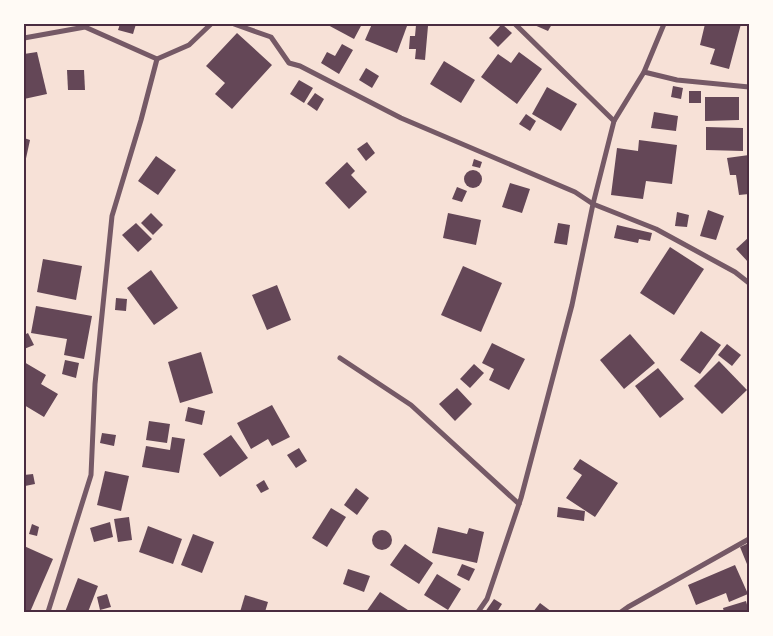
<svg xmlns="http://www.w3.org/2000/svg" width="773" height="636" font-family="'Roboto Serif',serif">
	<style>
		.building { fill: #644757 }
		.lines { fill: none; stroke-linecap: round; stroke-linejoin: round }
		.minor { stroke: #755966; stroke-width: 5 }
		.neatline { fill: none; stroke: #4a2c40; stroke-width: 2 }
	</style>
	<rect width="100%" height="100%" fill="#f7e1d7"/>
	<!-- building -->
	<g class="building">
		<path d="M120,24H136L133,34L118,30Z"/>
		<path d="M326,24H362L354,39Z"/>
		<path d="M372,24H400L407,26L397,53L365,40Z"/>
		<path d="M502,24L512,33L498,47L489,38Z"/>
		<path d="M532,24H552L548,31Z"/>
		<path d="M705,24H741L729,69L710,64L715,49L700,45Z"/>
		<path d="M416,25L428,26L425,60L415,59L416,49H409L410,36H415Z"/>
		<path d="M237,33L272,65L232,109L215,94L225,83L206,66Z"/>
		<path d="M342,44L353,50L339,74L321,63L327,52L335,56Z"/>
		<path d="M37,52L47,94L24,99V54Z"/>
		<path d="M519,52L542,69L517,104L481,77L498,54L511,63Z"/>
		<path d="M444,61L475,80L461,103L430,84Z"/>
		<path d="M366,68L379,76L372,88L359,80Z"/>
		<path d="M67,70H84L85,90H68Z"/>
		<path d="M299,80L313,88L304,103L290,94Z"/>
		<path d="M673,86L683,88L681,99L671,97Z"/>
		<path d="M547,87L577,104L561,131L532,114Z"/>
		<rect x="689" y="91" width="12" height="12"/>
		<path d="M315,93L324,99L317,111L307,104Z"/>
		<path d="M705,97H739V120L705,121Z"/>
		<path d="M654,112L678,116L676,131L651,128Z"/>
		<path d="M526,114L536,121L530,131L519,124Z"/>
		<path d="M706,127L743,128V151L706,150Z"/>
		<path d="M24,138L30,140L25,163H24Z"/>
		<path d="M639,140L677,145L672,184L646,181L643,199L611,195L617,148L638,151Z"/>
		<path d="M367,142L375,153L366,161L357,149Z"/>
		<path d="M749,155V194L739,195L736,175H730L727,158Z"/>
		<path d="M156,156L176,170L158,195L138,181Z"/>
		<path d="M474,159L482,162L480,168L472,166Z"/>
		<path d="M347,162L355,171L351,175L367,192L349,209L325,183Z"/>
		<circle cx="473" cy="179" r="9"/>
		<path d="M510,183L530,189L522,213L502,207Z"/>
		<path d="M457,187L467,191L462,202L452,199Z"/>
		<path d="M708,210L724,216L716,240L700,236Z"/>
		<path d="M677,212L689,215L687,227L675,226Z"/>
		<path d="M151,213L163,225L153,235L141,223Z"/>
		<path d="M448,213L481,220L476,245L443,238Z"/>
		<path d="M136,223L152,239L138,252L122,235Z"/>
		<path d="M558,223L570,225L567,245L554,243Z"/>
		<path d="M617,225L652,233L650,241L639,239L638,243L614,238Z"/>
		<path d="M749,237V263L736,249Z"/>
		<path d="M670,247L704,269L674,315L640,293Z"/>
		<path d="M43,259L82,266L76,300L37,292Z"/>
		<path d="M463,266L502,283L481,332L441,315Z"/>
		<path d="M151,270L178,308L154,325L127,288Z"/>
		<path d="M277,285L291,320L267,330L252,295Z"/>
		<path d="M116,298L127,299L126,311L115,310Z"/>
		<path d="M36,306L92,316L84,359L64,355L67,339L31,333Z"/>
		<path d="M701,331L721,345L700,374L680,360Z"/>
		<path d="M28,333L34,345L24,349V335Z"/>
		<path d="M630,334L655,363L624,389L600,360Z"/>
		<path d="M492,343L525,359L509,390L489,380L494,369L482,363Z"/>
		<path d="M727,344L741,355L732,366L718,355Z"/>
		<path d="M201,352L213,393L180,403L168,362Z"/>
		<path d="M65,360L79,363L76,378L62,374Z"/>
		<path d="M719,361L747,390L722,414L694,386Z"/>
		<path d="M24,362L46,375L41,384L58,394L44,417L24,405Z"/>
		<path d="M474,364L484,373L470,388L460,379Z"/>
		<path d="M658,368L684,399L660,418L635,386Z"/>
		<path d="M457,388L472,404L455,421L439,404Z"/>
		<path d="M272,405L290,437L272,446L268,439L251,449L237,423Z"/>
		<path d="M188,407L205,411L202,425L185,421Z"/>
		<path d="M149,421L170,424L167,443L146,440Z"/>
		<path d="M102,433L116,435L114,446L100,443Z"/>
		<path d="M231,435L248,458L220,477L203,454Z"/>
		<path d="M172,437L185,439L179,473L142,467L146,446L170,450Z"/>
		<path d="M299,448L307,461L296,468L287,455Z"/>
		<path d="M580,459L618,483L595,517L566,498L582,475L573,469Z"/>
		<path d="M105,471L129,476L121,511L97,505Z"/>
		<path d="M33,474L35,484L25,486L24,475Z"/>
		<path d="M264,480L269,489L261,493L256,485Z"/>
		<path d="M356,488L369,498L357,515L344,505Z"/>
		<path d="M558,507L585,511L584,521L557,517Z"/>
		<path d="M331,508L346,517L327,547L312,538Z"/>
		<path d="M129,517L132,540L118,542L114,519Z"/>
		<path d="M110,522L113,537L94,542L90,528Z"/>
		<path d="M32,524L39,527L37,536L29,534Z"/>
		<path d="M148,526L182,539L173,564L139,552Z"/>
		<path d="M438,527L467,534L469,528L484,532L477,563L432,553Z"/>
		<circle cx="382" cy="540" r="10"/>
		<path d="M193,534L214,542L202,573L181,565Z"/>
		<path d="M749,543V569L740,547Z"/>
		<path d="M405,544L433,563L419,584L390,565Z"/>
		<path d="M24,546L53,559L30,612H24Z"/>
		<path d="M462,564L475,569L469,581L457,575Z"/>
		<path d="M735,565L748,594L729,602L726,593L696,605L688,585Z"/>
		<path d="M348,569L370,576L364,592L343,584Z"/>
		<path d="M437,574L461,589L448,610L424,595Z"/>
		<path d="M78,578L98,586L88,612H65Z"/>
		<path d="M380,592L411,612H366Z"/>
		<path d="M107,594L111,607L100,610L97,597Z"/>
		<path d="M245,595L268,602L265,612H240Z"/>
		<path d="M494,599L502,604L497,612H485Z"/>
		<path d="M746,601L749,612H724L723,608Z"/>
		<path d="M540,603L552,612H533Z"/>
	</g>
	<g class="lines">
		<!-- minor -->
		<g class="minor">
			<path d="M234,24L271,37L289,63L300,66L401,118L575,192L593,204L656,229L735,272L749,283"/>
			<path d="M515,24L614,121"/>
			<path d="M24,38L85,27L157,59"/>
			<path d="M644,72L677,80L749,87"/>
			<path d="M340,358L411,405L519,504"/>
			<path d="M48,612L91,475L95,384L112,216L141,120L157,59L189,45L211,24"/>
			<path d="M478,612L487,599L521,498L572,305L593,204L614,121L644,72L664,24"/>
			<path d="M621,612L628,607L749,539"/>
		</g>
	</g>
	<!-- border -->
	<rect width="773" height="636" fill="none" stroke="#fffaf5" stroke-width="50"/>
	<rect x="25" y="25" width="723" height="586" class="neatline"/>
</svg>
